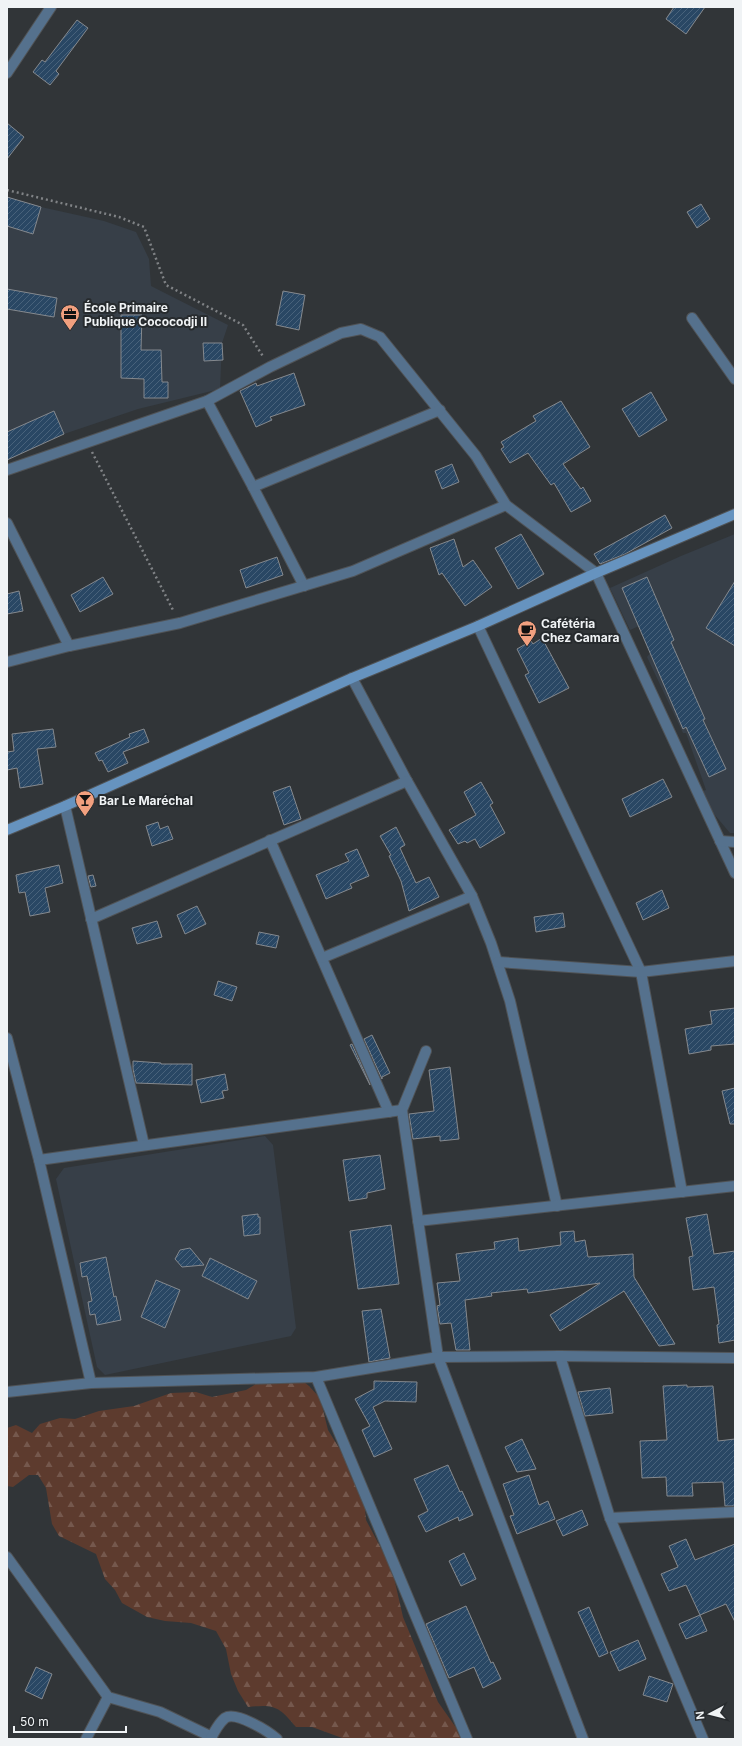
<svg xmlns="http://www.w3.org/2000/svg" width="742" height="1746" font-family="Inter,sans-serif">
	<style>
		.built { fill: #373f48 }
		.forest { fill: url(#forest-firs) }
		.building { fill: url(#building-hatch); stroke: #85898e }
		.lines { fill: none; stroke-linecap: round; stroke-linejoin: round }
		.street-casing { stroke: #505356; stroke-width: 12 }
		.secondary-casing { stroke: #505356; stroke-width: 12 }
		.path { stroke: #808386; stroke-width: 2.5; stroke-dasharray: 2 3; stroke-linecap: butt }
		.street { stroke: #55718d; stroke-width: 10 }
		.secondary { stroke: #6693bf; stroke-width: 10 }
		.labels { text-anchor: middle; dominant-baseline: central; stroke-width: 4; stroke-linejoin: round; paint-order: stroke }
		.poi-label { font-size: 12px; font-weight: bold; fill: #f0f3f5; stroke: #272b2e; text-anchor: start }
	</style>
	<defs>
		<pattern id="forest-firs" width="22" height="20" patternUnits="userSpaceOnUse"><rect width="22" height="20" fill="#5d3b2e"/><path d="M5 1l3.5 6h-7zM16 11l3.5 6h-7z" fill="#75584d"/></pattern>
		<pattern id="building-hatch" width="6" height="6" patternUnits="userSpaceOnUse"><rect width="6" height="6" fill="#294764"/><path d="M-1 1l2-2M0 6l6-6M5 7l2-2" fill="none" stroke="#48627b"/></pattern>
	</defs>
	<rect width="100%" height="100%" fill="#313538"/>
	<!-- built -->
	<g class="built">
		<path d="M7,197L41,207L104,221L136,232L149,259L151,286L228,325L222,343L220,389L138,409L64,434L7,460Z"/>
		<path d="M735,534V833H730L704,802L700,792L706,790L686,733H683L647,657L651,652L639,626L630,630L610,588L681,556Z"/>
		<path d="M265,1136L273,1145L296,1328L291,1336L105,1375L97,1367L56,1179L64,1168Z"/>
	</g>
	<!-- forest -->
	<path class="forest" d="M299,1378L309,1386L320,1398L328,1430L346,1459L351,1477L364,1498L366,1520L392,1569L403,1617L438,1702L464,1739H345L312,1727H296C279,1706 274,1704 248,1707L238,1691L231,1674L226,1649L216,1631L191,1623L165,1621L147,1617L122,1603L115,1590L105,1579L96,1554L59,1536L52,1524L46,1488L38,1475H29L13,1487L7,1486V1428L16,1425L32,1433L40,1424L60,1418L75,1419L99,1411L134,1406L171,1393L196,1392L212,1397L246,1390L261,1381L278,1383Z"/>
	<!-- building -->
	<g class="building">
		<path d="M674,7H705L686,34L666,19Z"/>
		<path d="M77,20L88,28L56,71L59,74L50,85L33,72L42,60L45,62Z"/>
		<path d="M7,123L24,137L7,159Z"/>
		<path d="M7,197L41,207L33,234L7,226Z"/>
		<path d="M701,204L710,219L697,228L687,212Z"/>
		<path d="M7,289L57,298L54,317L7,309Z"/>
		<path d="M283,291L305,295L299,330L276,325Z"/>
		<path d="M121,315H142L141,350H161L162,382H168V398H144V379L121,378Z"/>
		<path d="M203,343H222L223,360L204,361Z"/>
		<path d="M294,373L305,405L270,417L272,420L256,427L240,391L256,383L257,386Z"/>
		<path d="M651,392L667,420L639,437L622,409Z"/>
		<path d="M561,401L590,447L563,464L581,489L583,487L591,501L571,512L554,483L551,485L528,453L510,463L501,449L504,447L501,442L536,421L533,416Z"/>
		<path d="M54,411L64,434L7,460V432Z"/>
		<path d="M452,464L459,482L442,489L435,471Z"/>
		<path d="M665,515L672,528L625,554L600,564L594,554Z"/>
		<path d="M521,534L544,574L518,589L495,548Z"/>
		<path d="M454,539L463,567L473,560L492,587L465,606L442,573L439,575L430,548Z"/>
		<path d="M277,557L283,575L246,588L240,570Z"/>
		<path d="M103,577L113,594L80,612L71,595Z"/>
		<path d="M647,577L674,640L671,642L705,719L703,720L726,769L709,777L686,727L683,729L622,588Z"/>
		<path d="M735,581V646L706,628Z"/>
		<path d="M19,591L23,611L7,614V594Z"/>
		<path d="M542,638L569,688L539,703L525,675L529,673L517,649L531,641L533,644Z"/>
		<path d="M53,729L56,747L37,749L43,784L20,788L17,768L7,770V752L14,751L12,734Z"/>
		<path d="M144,729L149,742L123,752L128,763L108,772L102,760L99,761L95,753L130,737L129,734Z"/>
		<path d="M663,779L672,797L630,817L622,799Z"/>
		<path d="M481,782L493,803L490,805L505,833L480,848L475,839L467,843L465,841L458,844L449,830L476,815L464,792Z"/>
		<path d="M290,786L301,819L284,825L273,792Z"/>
		<path d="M158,822L160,829L168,826L173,839L152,846L146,826Z"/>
		<path d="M396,827L405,845L400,848L416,883L429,877L439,897L409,911L401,881L389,856L391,855L380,836Z"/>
		<path d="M357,849L369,876L350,884L352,888L326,899L316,875L349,861L345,854Z"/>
		<path d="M59,865L63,883L45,888L50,912L30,916L25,892L19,893L16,875Z"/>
		<path d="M93,875L96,886L91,887L88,876Z"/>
		<path d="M662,890L669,908L643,920L636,903Z"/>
		<path d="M197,906L206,924L185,934L177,915Z"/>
		<path d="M563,913L565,927L536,932L534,917Z"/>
		<path d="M157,921L162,937L137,944L132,928Z"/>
		<path d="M259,932L279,936L276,948L256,944Z"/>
		<path d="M218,981L237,987L232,1001L214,995Z"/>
		<path d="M735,1008V1044L711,1046V1050L689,1054L685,1029L712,1024L710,1011Z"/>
		<path d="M372,1035L390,1073L382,1077V1079L364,1039Z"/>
		<path d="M352,1044L370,1084V1085L350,1045Z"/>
		<path d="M133,1061L161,1063V1064H192V1085L136,1083L133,1069Z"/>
		<path d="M450,1067L459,1139L440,1141V1136L413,1139L409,1114L434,1111L429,1070Z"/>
		<path d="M225,1074L228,1090L222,1091L224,1098L201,1103L196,1080Z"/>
		<path d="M735,1088V1124H730L722,1091Z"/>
		<path d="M380,1155L385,1189L367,1193V1198L349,1201L343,1160Z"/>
		<path d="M258,1214V1217H260V1234L244,1236L242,1216Z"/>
		<path d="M707,1214L714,1254L735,1251V1340L719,1343L717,1325L719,1324L714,1287L693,1290L689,1257L693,1256L686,1218Z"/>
		<path d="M391,1225L399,1284L358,1289L350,1231Z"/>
		<path d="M574,1231L575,1242L585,1240L588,1257L633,1254L634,1277L675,1344L659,1346L624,1291L560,1331L550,1315L600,1283L528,1293L527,1289L491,1293L492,1296L465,1300L470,1350H456L451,1323L440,1324L437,1306L440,1305L437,1283L460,1281L456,1254L495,1249L494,1242L518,1238L519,1251L561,1245L560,1232Z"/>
		<path d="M190,1248L204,1265L182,1267L175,1259L180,1250Z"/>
		<path d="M106,1257L114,1297L116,1296L121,1320L97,1325L95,1314L90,1315L88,1302L92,1301L87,1276L82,1277L80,1263Z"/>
		<path d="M210,1258L257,1281L248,1299L202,1276Z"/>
		<path d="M156,1280L180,1290L165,1328L141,1317Z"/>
		<path d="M381,1309L390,1358L369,1362L362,1311Z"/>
		<path d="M374,1381L417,1382L416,1402L385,1401L373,1407L392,1449L374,1457L362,1430L370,1426L355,1399L374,1389Z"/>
		<path d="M687,1385V1387L713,1386L718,1441L735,1439V1506H725L723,1482L692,1483L693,1496H667L666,1477L642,1478L640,1441L667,1440L663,1386Z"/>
		<path d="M610,1388L613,1413L585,1416L578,1392Z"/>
		<path d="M522,1439L536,1469L517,1472L505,1447Z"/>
		<path d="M448,1465L460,1492L462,1491L473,1515L459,1521L458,1517L426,1532L418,1516L428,1511L414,1479Z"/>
		<path d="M529,1475L539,1505L548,1501L555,1519L517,1534L510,1516L514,1515L503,1484Z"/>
		<path d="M582,1510L588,1525L563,1536L556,1521Z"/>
		<path d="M686,1539L695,1560L735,1544V1622L726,1604L700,1615L686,1585L669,1591L661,1574L678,1567L669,1546Z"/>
		<path d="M464,1553L476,1579L461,1586L449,1561Z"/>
		<path d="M466,1606L491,1663L493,1662L501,1679L483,1688L474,1667L449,1678L426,1624Z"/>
		<path d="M589,1607L608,1653L599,1657L578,1612Z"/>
		<path d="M700,1615L707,1631L686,1639L679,1624Z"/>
		<path d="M638,1640L646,1659L619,1671L610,1652Z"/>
		<path d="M36,1667L52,1674L42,1699L25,1691Z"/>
		<path d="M649,1676L673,1684L667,1702L643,1695Z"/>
	</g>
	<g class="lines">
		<!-- street casing -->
		<g class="street-casing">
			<g id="street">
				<path d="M7,73L51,7"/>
				<path d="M692,318L735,379"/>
				<path d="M207,401L253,487L304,586"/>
				<path d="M7,470L207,401L270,367L341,333L361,329L380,337L476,456L506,505L596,573L735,873"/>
				<path d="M253,487L440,410"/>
				<path d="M7,523L69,646"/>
				<path d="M478,626L641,972L682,1192"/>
				<path d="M7,662L69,646L180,623L353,571L506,505"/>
				<path d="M352,678L407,781L472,896L491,943L510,1001L557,1206"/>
				<path d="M65,806L144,1145"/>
				<path d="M270,840L389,1112"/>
				<path d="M720,841L735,842"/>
				<path d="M91,919L407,781"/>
				<path d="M322,958L472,896"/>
				<path d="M498,962L641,972L735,961"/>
				<path d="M7,1038L39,1160L91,1383"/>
				<path d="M426,1051L402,1110L438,1357L583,1739"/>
				<path d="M39,1160L402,1110"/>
				<path d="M418,1221L735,1186"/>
				<path d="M560,1356L610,1518L703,1739"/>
				<path d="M316,1377L467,1739"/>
				<path d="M7,1392L91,1383L316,1377L438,1357L560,1356L735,1358"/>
				<path d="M610,1518L735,1512"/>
				<path d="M7,1557L108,1697L160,1712L212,1737"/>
				<path d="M86,1739L108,1697"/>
				<path d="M211,1739C213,1733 220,1722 225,1718C236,1711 268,1731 277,1739"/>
			</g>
		</g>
		<!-- secondary casing -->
		<g class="secondary-casing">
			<path id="secondary" d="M7,830L65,806L352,678L478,626L596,573L735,514"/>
		</g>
		<!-- path -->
		<g class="path">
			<path d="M7,190L119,217L144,227L166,285L243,325L264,358"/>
			<path d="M92,452L174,612"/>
		</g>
		<!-- street -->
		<use href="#street" class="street"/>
		<!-- secondary -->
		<use href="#secondary" class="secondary"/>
	</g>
	<!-- icons -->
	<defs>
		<g id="office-pin" transform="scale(1)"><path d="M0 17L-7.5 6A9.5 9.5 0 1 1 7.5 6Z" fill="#f2a07f" stroke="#272b2e"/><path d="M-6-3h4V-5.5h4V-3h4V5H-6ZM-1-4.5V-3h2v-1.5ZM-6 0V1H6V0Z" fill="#111"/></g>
		<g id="cafe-pin" transform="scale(1)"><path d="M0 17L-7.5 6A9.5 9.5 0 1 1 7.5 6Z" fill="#f2a07f" stroke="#272b2e"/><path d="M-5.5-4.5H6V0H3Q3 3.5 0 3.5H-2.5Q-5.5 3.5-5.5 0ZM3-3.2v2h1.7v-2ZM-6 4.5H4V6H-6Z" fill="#111"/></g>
		<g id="bar-pin" transform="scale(1)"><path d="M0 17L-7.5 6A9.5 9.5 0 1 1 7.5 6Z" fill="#f2a07f" stroke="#272b2e"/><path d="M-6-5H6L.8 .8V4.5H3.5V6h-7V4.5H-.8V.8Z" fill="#111"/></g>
	</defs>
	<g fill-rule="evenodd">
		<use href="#office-pin" x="70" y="314"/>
		<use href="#cafe-pin" x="527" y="630"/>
		<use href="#bar-pin" x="85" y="800"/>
	</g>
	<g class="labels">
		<!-- poi labels -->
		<g class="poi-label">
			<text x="84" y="307">École Primaire<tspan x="84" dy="14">Publique Cococodji II</tspan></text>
			<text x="541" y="623">Cafétéria<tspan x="541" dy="14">Chez Camara</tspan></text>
			<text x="99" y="800">Bar Le Maréchal</text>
		</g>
	</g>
	<!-- border -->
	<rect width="742" height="1746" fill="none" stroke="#f0f3f5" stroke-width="16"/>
	<!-- north arrow -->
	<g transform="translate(710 1714) rotate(263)" stroke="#272b2e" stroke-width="3" paint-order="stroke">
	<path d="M0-3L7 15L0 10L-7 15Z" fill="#f0f3f5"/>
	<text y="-6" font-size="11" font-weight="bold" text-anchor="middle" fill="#f0f3f5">N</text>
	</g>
	<!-- scale -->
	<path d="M14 1726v6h112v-6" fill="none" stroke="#f0f3f5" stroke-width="2"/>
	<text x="20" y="1726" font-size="12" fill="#f0f3f5" stroke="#272b2e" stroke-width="3" paint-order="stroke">50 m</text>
</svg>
